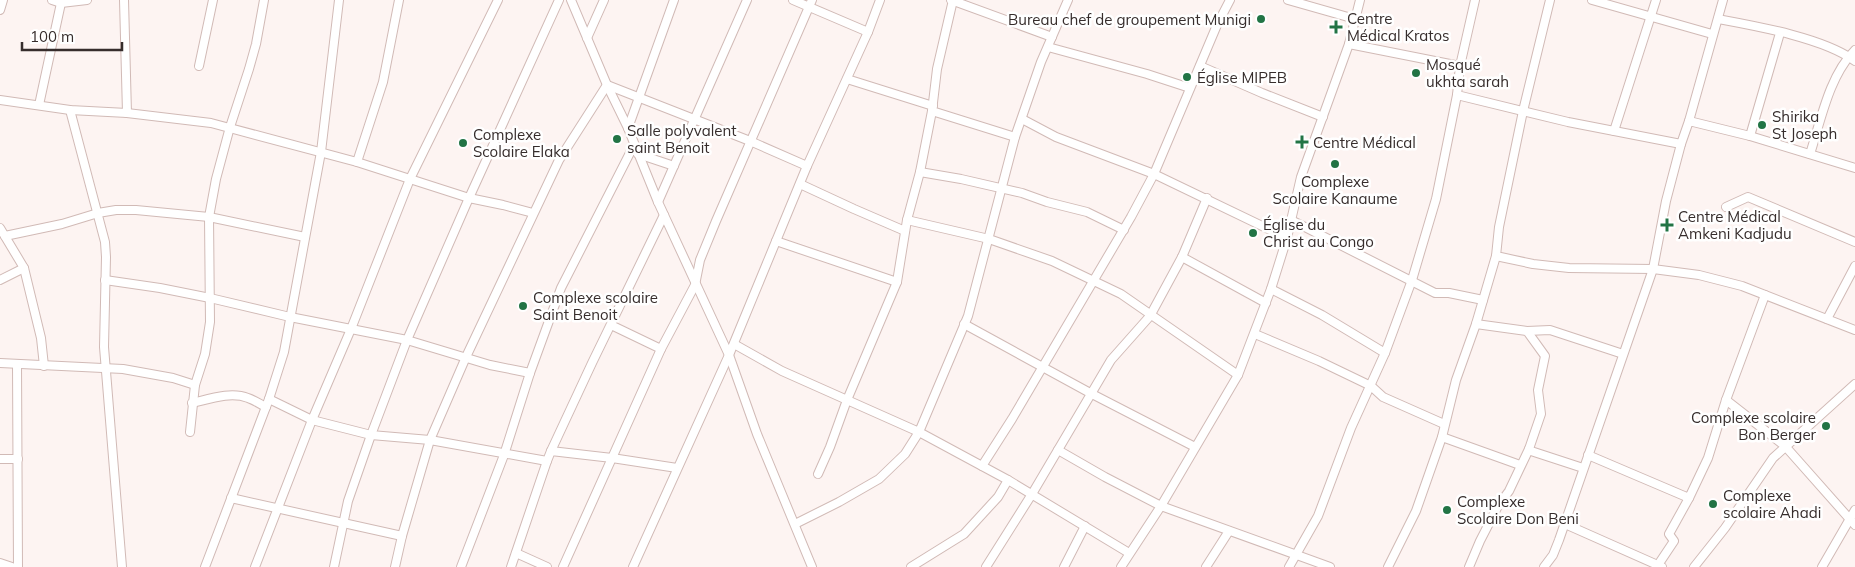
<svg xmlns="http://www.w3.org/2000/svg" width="1855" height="567" font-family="Mulish,sans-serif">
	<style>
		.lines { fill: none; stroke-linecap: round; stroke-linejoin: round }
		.street-casing { stroke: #d1bab6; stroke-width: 10 }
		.street { stroke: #fff; stroke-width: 8 }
		.poi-dot { fill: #227445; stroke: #fff; stroke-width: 2 }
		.labels { text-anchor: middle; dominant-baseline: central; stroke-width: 5; stroke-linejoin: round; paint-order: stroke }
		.poi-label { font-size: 15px; fill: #362d2c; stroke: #fff; text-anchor: start }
	</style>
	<rect width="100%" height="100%" fill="#fdf4f2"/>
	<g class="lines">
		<!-- street casing -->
		<g class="street-casing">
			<g id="street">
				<path d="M52,0L61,3L87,0"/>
				<path d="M124,0L127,113"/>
				<path d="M571,0L607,85L628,128L658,202L729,355L757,434L812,567"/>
				<path d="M793,0L868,32"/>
				<path d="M951,0L1052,37"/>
				<path d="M1288,0L1355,19"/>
				<path d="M1360,0L1349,44L1460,66L1457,95L1568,122L1681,144L1689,121L1750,136L1855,168"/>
				<path d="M1550,0L1523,111L1499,227L1496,256L1533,264L1569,268L1653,269L1699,275L1742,286L1855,330"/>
				<path d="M1592,0L1712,34"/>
				<path d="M0,10L3,0"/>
				<path d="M1718,19C1756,26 1824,38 1855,61"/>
				<path d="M587,38L604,0"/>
				<path d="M1048,47L1147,74L1190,88"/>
				<path d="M199,66L213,0"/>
				<path d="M1200,66L1262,93L1323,117"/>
				<path d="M1460,66L1475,0"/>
				<path d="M847,79L933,106"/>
				<path d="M0,100L70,110L127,113L211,123L357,162L469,198L503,205L533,213"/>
				<path d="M39,105L61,3"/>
				<path d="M70,110L105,242L106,257L104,347L122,567"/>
				<path d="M932,111L1015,137"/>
				<path d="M1022,119L1056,137L1154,174L1287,238"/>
				<path d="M1689,121L1723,0"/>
				<path d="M628,128L674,0"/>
				<path d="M1614,131L1656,0"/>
				<path d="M1750,136L1780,33"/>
				<path d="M638,154L674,166"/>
				<path d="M1810,154C1821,120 1829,76 1855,50"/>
				<path d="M357,162L383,82L399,0"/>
				<path d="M920,172L961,179L1022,193L1047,202L1087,212L1124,230"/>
				<path d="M800,184L854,209L905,231"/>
				<path d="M658,202L747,0"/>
				<path d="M1726,207L1748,197L1855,242"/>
				<path d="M907,220L989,239L1052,261L1121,294L1238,375"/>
				<path d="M1291,220L1435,293H1449L1483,300"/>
				<path d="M0,228L24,268L41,338L44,366"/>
				<path d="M5,236L62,224L98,213L116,210H136L209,217L305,237"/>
				<path d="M776,241L897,282"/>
				<path d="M1182,257L1266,303"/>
				<path d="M0,280L24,268"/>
				<path d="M105,280L160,288L210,298L290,317L407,340L490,365L530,373"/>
				<path d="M1271,289L1322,315L1385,353"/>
				<path d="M1827,319L1855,266"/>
				<path d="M964,324L1092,394L1195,447"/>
				<path d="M1476,324L1527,331L1545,356L1538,390L1541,414L1529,449L1531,451L1583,468"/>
				<path d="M611,325L661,349"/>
				<path d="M1527,331L1550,330L1623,354"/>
				<path d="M1255,334L1319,361L1371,386L1383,397L1444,424"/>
				<path d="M734,344L782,371L919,432L1008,480L1129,553"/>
				<path d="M0,363L123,369L173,378L195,385"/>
				<path d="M17,364L18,567"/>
				<path d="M269,399L312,420L371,435L430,440L547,461L551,451L612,458L677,468"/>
				<path d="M1726,400L1785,446L1855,525"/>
				<path d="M192,403C209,399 231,391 248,398C254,400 260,404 266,407"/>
				<path d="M190,432L195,385L205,354L210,322L209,217L216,179L230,127L249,69L256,44L264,0"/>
				<path d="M1442,437L1520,465"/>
				<path d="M1058,450L1105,477L1161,506L1330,567"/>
				<path d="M551,451L592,363L664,215"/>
				<path d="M1588,455L1689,498L1708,458L1726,400L1765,295"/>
				<path d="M0,459H18"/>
				<path d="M982,466L1012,419L1131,217L1154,174L1217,25L1230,0"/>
				<path d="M818,474L830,447L847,400L897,282L907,220L920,172L932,111L937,69L953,0"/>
				<path d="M231,498L402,536"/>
				<path d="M795,524L839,502L879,479L905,454L919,432L968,316L1015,137L1041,62L1068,0"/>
				<path d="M1565,524L1662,567"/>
				<path d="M516,553L547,567"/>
				<path d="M0,563L12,567"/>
				<path d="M1658,565L1674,541L1669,534L1689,498"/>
				<path d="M205,567L269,399L284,352L321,152L339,0"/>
				<path d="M255,567L312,420L351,329L410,179L498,0"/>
				<path d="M334,567L348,501L371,435L407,340L469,198L559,0"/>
				<path d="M395,567L402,536L430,440L466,357L559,160L607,85L750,141L807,166"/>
				<path d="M461,567L504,455L530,373L561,288L634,145"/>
				<path d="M511,567L547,461"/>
				<path d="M563,567L661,349L695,285L700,260L716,221L812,0"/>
				<path d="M633,567L729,355L807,166L868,32L880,0"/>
				<path d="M911,567L964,534L998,497L1008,480"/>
				<path d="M986,567L1032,494L1111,360L1150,316L1182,257L1207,198"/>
				<path d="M1064,567L1085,526"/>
				<path d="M1121,567L1161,506L1238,375L1271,289L1287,238L1301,177L1349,44"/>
				<path d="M1206,567L1229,531"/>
				<path d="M1289,567L1318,516L1351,428L1385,353L1412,280L1436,199L1457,95"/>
				<path d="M1388,567L1416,511L1442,437L1456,380L1476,324L1496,256"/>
				<path d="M1469,567L1480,541L1498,506L1509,491L1529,449"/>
				<path d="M1544,567L1553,555L1559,540L1653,269L1666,201L1681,144"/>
				<path d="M1694,567L1725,528L1773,458L1855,384"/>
				<path d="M1822,567L1855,510"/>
			</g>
		</g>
		<!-- street -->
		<use href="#street" class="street"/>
	</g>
	<!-- markers -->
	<g class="poi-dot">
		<circle cx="1261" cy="19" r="5"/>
		<path d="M1333.5 19.5h5v5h5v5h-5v5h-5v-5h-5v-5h5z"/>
		<circle cx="1416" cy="73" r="5"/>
		<circle cx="1187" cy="77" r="5"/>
		<circle cx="1762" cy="125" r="5"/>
		<circle cx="617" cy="139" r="5"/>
		<path d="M1299.5 134.5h5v5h5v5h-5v5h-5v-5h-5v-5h5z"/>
		<circle cx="463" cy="143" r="5"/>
		<circle cx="1335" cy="164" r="5"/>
		<path d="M1664.5 217.5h5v5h5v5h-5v5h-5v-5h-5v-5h5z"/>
		<circle cx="1253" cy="233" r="5"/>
		<circle cx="523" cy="306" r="5"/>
		<circle cx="1826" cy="426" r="5"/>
		<circle cx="1713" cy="504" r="5"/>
		<circle cx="1447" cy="510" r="5"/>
	</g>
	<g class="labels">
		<!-- poi labels -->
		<g class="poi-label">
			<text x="1347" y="18">Centre<tspan x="1347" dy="17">Médical Kratos</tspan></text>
			<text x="1251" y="19" text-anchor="end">Bureau chef de groupement Munigi</text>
			<text x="1426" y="64">Mosqué<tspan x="1426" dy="17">ukhta sarah</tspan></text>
			<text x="1197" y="77">Église MIPEB</text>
			<text x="1772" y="116">Shirika<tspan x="1772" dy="17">St Joseph</tspan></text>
			<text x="627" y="130">Salle polyvalent<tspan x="627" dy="17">saint Benoit</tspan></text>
			<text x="473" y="134">Complexe<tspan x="473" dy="17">Scolaire Elaka</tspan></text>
			<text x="1313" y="142">Centre Médical</text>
			<text x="1335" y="181" text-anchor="middle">Complexe<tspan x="1335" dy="17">Scolaire Kanaume</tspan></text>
			<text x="1678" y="216">Centre Médical<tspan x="1678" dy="17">Amkeni Kadjudu</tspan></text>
			<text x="1263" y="224">Église du<tspan x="1263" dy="17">Christ au Congo</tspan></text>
			<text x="533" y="297">Complexe scolaire<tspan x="533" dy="17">Saint Benoit</tspan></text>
			<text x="1816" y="417" text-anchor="end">Complexe scolaire<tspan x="1816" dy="17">Bon Berger</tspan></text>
			<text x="1723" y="495">Complexe<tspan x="1723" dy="17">scolaire Ahadi</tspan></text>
			<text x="1457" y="501">Complexe<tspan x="1457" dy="17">Scolaire Don Beni</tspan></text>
		</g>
	</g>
	<!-- scale -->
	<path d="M22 42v8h100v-8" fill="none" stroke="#362d2c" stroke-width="2.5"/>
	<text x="30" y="42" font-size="15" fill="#362d2c" stroke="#ffffff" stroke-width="4" paint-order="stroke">100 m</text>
</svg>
